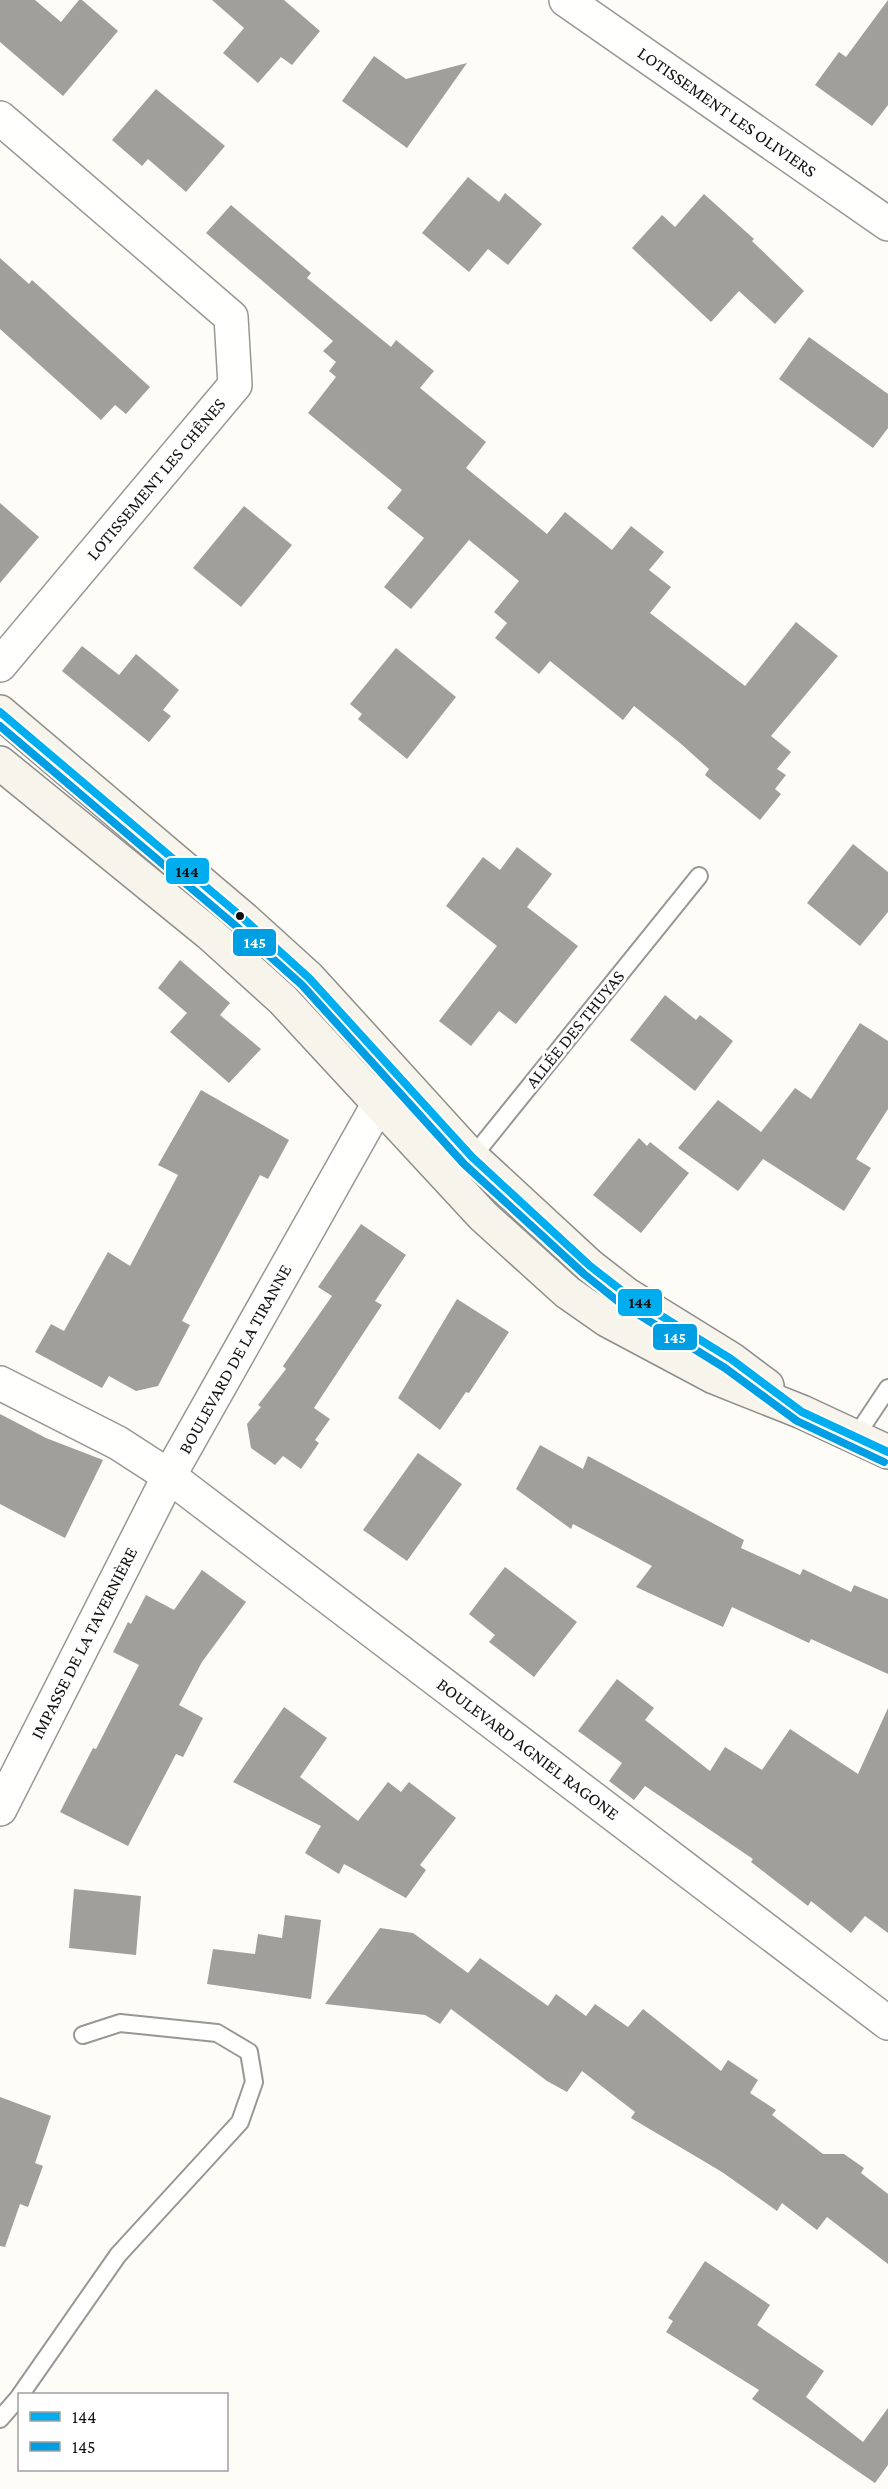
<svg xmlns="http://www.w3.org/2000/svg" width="888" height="2489" font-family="'Crimson Pro',serif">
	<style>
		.building { fill: #a19f9c }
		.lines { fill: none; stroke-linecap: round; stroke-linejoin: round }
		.lane-casing { stroke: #979795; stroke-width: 20 }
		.street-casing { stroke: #979795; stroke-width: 36 }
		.secondary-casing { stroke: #8e8d8b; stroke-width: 36 }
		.lane { stroke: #fffffe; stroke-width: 16 }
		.street { stroke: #fffffe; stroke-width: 33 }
		.secondary { stroke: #f6f4eb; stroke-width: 33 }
		.bus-1-casing { stroke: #fff; stroke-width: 12 }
		.bus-2-casing { stroke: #fff; stroke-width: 12 }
		.bus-1 { stroke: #00adee; stroke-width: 8 }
		.bus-2 { stroke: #009fe3; stroke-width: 8 }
		.bus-dot { fill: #111; stroke: #fff; stroke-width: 2 }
		.labels { text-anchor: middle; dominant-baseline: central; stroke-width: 6; stroke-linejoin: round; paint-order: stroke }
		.street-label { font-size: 18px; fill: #111; stroke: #fff }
		.line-badge { stroke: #fff; stroke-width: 2 }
		.badge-label { font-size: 16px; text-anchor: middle; font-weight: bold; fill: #fff }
		.pale-badge-label { font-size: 16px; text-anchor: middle; font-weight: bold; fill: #111 }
	</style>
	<rect width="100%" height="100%" fill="#fdfcf7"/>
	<!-- building -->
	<g class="building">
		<path d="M0,0H35L61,22L79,0H82L118,31L63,96L0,42Z"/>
		<path d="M212,0H284L320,31L292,65L281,57L258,83L223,53L244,28Z"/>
		<path d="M888,0V105L872,126L815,85L839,52L846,57Z"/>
		<path d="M374,56L406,79L467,63L407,148L342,101Z"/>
		<path d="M156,89L225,146L186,192L148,159L142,166L112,140Z"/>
		<path d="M468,177L499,202L505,193L542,224L508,265L488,249L469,272L422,233Z"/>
		<path d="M704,194L754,239L752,241L804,291L775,324L739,291L711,322L632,248L662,215L675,227Z"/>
		<path d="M231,205L311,273L307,278L391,347L396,340L434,371L420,388L486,442L466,468L547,534L565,512L612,550L631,526L664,552L649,570L671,587L650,613L745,686L796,622L838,656L771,736L791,752L777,769L786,775L775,789L781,794L760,820L705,775L709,769L680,743L634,706L623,720L550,661L539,674L495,638L507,623L494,612L519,581L469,540L411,609L384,587L424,538L387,508L402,490L308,413L336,377L329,371L336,362L323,351L333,341L206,233Z"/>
		<path d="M0,258L29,284L32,280L150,387L126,414L115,405L101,420L0,329Z"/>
		<path d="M809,337L888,394V428L873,448L779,379Z"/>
		<path d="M0,503L39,537L0,583Z"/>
		<path d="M244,506L292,545L241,607L193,568Z"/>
		<path d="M82,646L119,675L136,654L179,690L163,710L171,716L149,742L62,671Z"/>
		<path d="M396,648L456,697L407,759L358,719L362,714L350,704Z"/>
		<path d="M853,844L888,872V912L860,946L807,903Z"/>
		<path d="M517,847L552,874L527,907L578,946L516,1024L499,1011L471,1046L439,1021L497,946L446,906L483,857L500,870Z"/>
		<path d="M180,960L230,1003L220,1015L261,1049L229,1083L170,1032L187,1013L158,988Z"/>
		<path d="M665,995L696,1020L700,1015L733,1041L695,1091L630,1040Z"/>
		<path d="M860,1023L888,1041V1109L856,1159L871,1168L844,1211L763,1159L738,1191L678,1148L718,1100L761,1132L795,1088L811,1099Z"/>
		<path d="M201,1090L289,1140L268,1179L260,1175L182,1321L190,1325L158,1386L136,1391L109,1376L102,1388L35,1352L51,1324L64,1331L108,1252L130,1266L178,1175L158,1165Z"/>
		<path d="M639,1138L647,1146L650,1142L689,1173L641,1233L593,1195Z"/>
		<path d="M361,1224L406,1255L375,1301L382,1305L314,1408L330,1419L315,1440L319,1443L301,1469L283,1456L275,1465L251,1448L247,1424L261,1407L258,1405L286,1369L283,1366L332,1296L318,1287Z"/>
		<path d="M457,1299L509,1332L469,1393L466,1392L440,1430L398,1398Z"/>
		<path d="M0,1414L46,1438L103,1460L65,1538L0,1504Z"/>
		<path d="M540,1445L583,1469L588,1456L744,1540L741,1548L800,1575L803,1569L851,1592L854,1585L888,1599V1674L811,1639L809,1643L732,1607L723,1627L636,1587L652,1566L573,1524L571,1529L516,1489Z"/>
		<path d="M418,1453L462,1484L407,1561L363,1530Z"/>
		<path d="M505,1567L577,1622L534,1677L489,1642L495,1635L469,1614Z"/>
		<path d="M202,1570L246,1602L202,1662L179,1705L203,1718L183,1757L176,1754L128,1846L60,1812L93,1748L96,1749L139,1665L113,1652L128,1622L131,1624L146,1595L174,1610Z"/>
		<path d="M617,1679L654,1708L645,1720L710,1771L725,1747L762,1770L790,1729L858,1774L888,1708V1933L865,1916L851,1933L811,1901L808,1906L751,1862L753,1859L645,1786L634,1800L609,1781L622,1763L578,1731Z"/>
		<path d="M284,1707L327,1738L300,1777L358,1821L388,1782L401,1792L409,1782L456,1818L420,1865L426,1870L406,1898L344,1864L339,1874L305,1853L321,1826L233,1782Z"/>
		<path d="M74,1889L141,1896L136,1955L69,1948Z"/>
		<path d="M285,1915L321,1920L311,1999L207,1984L213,1949L255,1954L258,1934L282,1938Z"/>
		<path d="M380,1928L413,1933L468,1973L480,1958L548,2006L556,1994L586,2016L595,2004L628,2027L643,2009L721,2071L728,2060L758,2080L750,2093L776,2110L772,2115L823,2154H844L864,2168L861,2173L888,2194V2264L827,2217L817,2230L782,2203L777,2211L722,2172L631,2118L635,2112L582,2071L567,2092L547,2081L451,2009L440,2024L425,2015L325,2004Z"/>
		<path d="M0,2097L51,2116L35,2163L43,2166L28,2207L20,2204L5,2247L0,2246Z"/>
		<path d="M705,2261L770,2305L757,2325L824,2371L806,2397L863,2442L888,2408V2465L875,2483L752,2399L759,2390L666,2332L673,2321L668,2318Z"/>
	</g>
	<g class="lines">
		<!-- lane casing -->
		<g class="lane-casing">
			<g id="lane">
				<path d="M470,1160L699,876"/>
				<path d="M856,1436L888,1388"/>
				<path d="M21,2394L118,2255L240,2122L254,2082L249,2052L217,2033L120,2023L83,2035"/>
				<path d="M0,2419L20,2396"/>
			</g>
		</g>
		<!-- street casing -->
		<g class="street-casing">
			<g id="street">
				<path d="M566,0L888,224"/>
				<path d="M0,118L231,317L235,385L0,665"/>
				<path d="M0,1383L118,1443L169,1476L392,1080"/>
				<path d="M0,1809L169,1476L888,2023"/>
			</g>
		</g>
		<!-- secondary casing -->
		<g class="secondary-casing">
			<g id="secondary">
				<path d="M0,712L244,919L309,978L472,1157L590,1266L626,1294L731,1359L767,1386"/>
				<path d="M0,763L210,934L283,1000L483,1216L567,1292L607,1320L714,1377L802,1412L888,1452"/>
			</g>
		</g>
		<!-- lane -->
		<use href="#lane" class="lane"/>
		<!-- street -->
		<use href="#street" class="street"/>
		<!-- secondary -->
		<use href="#secondary" class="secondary"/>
		<!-- bus-1 casing -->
		<g class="bus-1-casing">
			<path id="bus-1" d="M0,712L244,919L309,978L472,1157L590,1266L626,1294L731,1359L802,1412L888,1452"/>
		</g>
		<!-- bus-2 casing -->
		<g class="bus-2-casing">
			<path id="bus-2" d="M0,726L237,927L302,985L464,1164L584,1274L620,1303L725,1368L797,1421L884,1462"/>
		</g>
		<!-- bus-1 -->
		<use href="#bus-1" class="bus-1"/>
		<!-- bus-2 -->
		<use href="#bus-2" class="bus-2"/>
	</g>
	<!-- markers -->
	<circle class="bus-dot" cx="240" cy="916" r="5"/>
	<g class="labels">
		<!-- street labels -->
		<g class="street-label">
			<text transform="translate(727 112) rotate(35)">LOTISSEMENT LES OLIVIERS</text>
			<text transform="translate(156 479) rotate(-50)">LOTISSEMENT LES CHÊNES</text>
			<text transform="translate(575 1029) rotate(-51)">ALLÉE DES THUYAS</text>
			<text transform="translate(235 1359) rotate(-61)">BOULEVARD DE LA TIRANNE</text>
			<text transform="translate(84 1643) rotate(-63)">IMPASSE DE LA TAVERNIÈRE</text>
			<text transform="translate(528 1749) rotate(37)">BOULEVARD AGNIEL RAGONE</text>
		</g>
	</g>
	<g class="line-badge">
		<rect x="165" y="857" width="45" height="28" rx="6" fill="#00adee"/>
		<rect x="232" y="928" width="45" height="29" rx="6" fill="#009fe3"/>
		<rect x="617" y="1288" width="46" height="29" rx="6" fill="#00adee"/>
		<rect x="652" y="1323" width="46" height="28" rx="6" fill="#009fe3"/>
	</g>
	<g class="badge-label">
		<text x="255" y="948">145</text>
		<text x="675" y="1343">145</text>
	</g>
	<g class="pale-badge-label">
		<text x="187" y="877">144</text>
		<text x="640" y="1308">144</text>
	</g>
	<!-- legend -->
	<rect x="18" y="2393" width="210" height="78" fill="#ffffff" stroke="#a0a0a0" stroke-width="1.5"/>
	<rect x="30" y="2412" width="30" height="9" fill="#00adee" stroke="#a0a0a0" stroke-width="1.5"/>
	<text x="72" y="2423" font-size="18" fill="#111111">144</text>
	<rect x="30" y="2442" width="30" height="9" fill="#009fe3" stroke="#a0a0a0" stroke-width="1.5"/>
	<text x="72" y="2453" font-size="18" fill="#111111">145</text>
</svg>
